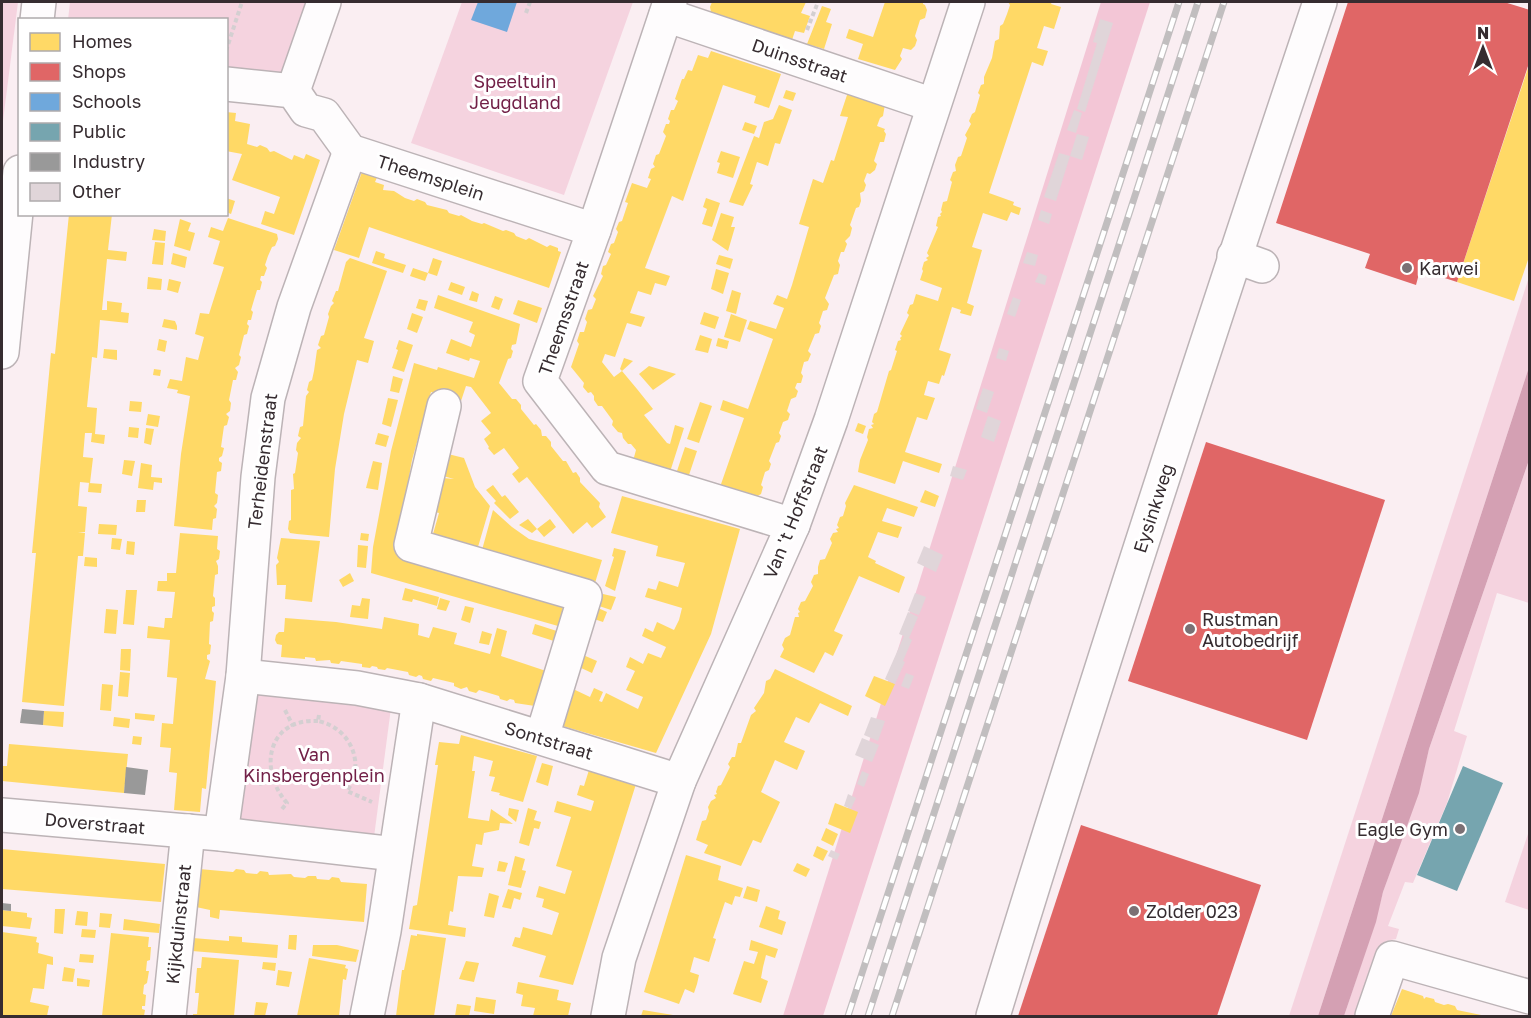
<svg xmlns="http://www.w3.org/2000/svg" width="1531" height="1018" font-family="'Golos Text',sans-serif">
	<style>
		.green { fill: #f5d3df }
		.forest { fill: #f3c6d6 }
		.water { fill: #d4a0b3 }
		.homes { fill: #ffd966 }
		.shops { fill: #e06666 }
		.schools { fill: #6fa8dc }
		.public { fill: #76a5af }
		.industry { fill: #999 }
		.building { fill: #e0d5d9 }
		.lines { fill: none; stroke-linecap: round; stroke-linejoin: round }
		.minor-casing { stroke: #bcb3b6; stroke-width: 36 }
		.path { stroke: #d4cfd1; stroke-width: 4; stroke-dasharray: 4.5 3; stroke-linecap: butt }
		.minor { stroke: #fefcfd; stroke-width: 33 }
		.rail-casing { stroke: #c1bebf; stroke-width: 7 }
		.rail { stroke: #fff; stroke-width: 4.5; stroke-dasharray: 14; stroke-linecap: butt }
		.poi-dot { fill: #7b7074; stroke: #fff; stroke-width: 2 }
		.labels { text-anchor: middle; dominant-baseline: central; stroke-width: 6; stroke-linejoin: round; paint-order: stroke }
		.street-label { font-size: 18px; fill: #362c30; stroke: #fff }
		.park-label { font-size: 18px; fill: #722047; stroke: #fff }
		.poi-label { font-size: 18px; fill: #362c30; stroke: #fff; text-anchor: start }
	</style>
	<rect width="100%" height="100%" fill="#faeef2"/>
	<!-- green -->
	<g class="green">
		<path d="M2,2H18L2,129Z"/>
		<path d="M70,2H309L284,75L227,67L226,20H68Z"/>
		<path d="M462,2H633L564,195L411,143Z"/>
		<path d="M1529,277V367L1318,1016H1289Z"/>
		<path d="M1529,460V603L1497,593L1454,731L1467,736L1447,803L1413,883L1405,882L1388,926L1399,929L1396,939L1386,941L1380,948L1357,1016H1344L1374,926L1383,892L1418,793L1429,749Z"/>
		<path d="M255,692L391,708L374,837L237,822Z"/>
		<path d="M1529,831V910L1505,902Z"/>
	</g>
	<!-- forest -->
	<path class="forest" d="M1101,2H1150L823,1016H783Z"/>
	<!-- water -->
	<path class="water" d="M1529,367V460L1429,749L1419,793L1383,892L1376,922L1344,1016H1318Z"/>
	<!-- homes -->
	<g class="homes">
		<path d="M712,2H806L801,13L810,16L804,33L795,31L792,40L711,12L710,7Z"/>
		<path d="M885,2H923V4L925,5L927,10L925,18L920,20L915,36L917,40L915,46L911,50L903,48L900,56L902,59L895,70L858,59L863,44L846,38L849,29L873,37Z"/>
		<path d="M1008,2H1052L1051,4L1061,7L1054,29L1044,26L1037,48L1048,51L1043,66L1032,62L989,193L1014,202L1013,205L1021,208L1019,215L1011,212L1007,221L983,213L972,247L982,250L967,303L974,306L971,316L960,313L961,310L952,307L939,350L951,354L944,376L942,375L939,384L928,381L924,395L935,398L927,420L917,417L905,452L942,464L939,473L903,461L895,484L858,472L860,460L868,440L867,437L869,429L873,428L871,425L874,424L872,422L874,414L877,412L889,371L891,370L897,351L895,350L898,341L901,340L900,338L902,336L900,334L909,315L907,313L910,305L913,304L916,294L938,301L942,288L920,280L923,271L922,269L924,262L928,260L926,258L929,256L927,253L938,227L936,226L938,217L941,216L940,214L942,212L941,210L943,202L947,201L952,182L950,180L953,172L956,171L955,165L958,157L961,156L967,138L965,135L971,124L969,121L972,114L975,112L980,95L978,93L981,85L984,84V77L992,58L995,41L999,39L1000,26L1003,24L1007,14L1010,5Z"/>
		<path d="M822,6L831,9L826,22L832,24L824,49L807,44Z"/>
		<path d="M711,51L781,74L769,108L754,103L756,96L723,85L683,201L672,196L645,268L670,276L666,286L655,283L651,295L638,291L630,313L645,317L641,327L627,323L615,357L605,354L602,362L614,377L622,371L637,389L653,409L644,415L667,443L670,444L675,425L684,428L670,472L633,461L636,450L631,444H628L623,438L622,433L618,432L612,425L613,421L602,406H598L594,400V396L591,392L588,393L583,387L584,383L571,367L579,344L577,341L580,332H584L587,322L585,319L588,310L592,309L596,299L593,296L603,276L601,274L603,266L606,265L611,254L608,252L611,244L614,243L618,232L616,229L619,222L622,221L628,203L625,202L632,183L647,188L651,179L648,178L651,169L655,167L653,164L656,155L659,154L666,136L663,132L666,124H669L670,121L668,119L671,110H674L678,101L675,99L682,79H684L688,70L692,71L698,55L708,58Z"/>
		<path d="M1530,62V254L1514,301L1457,282Z"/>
		<path d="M786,90L796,93L793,101L783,98Z"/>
		<path d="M848,92L885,104L883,116L880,118L877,126L885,129L884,131L886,134L884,142H880L874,161L877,164L875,170L870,174L867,173L864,181L866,185L864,191L860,193L861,201L859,207L856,208L850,225L852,228L850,236L845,241L847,244L844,252H841L838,261L840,265L838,274L834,275L825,298L829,304L827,310L823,311L819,323L821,326L819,333L815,334L808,351L811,354L808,361L804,362L801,373L803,376L801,383H797L795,388L798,391L796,397L791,399L787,411L790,414L788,420L783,422L779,433L781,436L779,442L776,443L769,461L771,464L769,470L765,472L761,485L763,487L761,494L756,497L720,487L744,418L720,410L723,400L748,409L773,339L747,329L750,321L776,329L784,308L773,304L777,295L787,299L792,285L809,227L799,224L813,179L823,183L831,160L834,161L848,117L840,116Z"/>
		<path d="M779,105L792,110L780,144L775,143L768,166L757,162L750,184L753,185L743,206L729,202L754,136L759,138L764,122L773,119Z"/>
		<path d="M226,112L236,113L235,121L250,124L247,144L257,147L260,145L267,148L270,152L274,151L292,160L294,155L304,159L306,154L320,160L294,235L261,224L265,211L274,214L280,197L232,180L242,154L226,151Z"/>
		<path d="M745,122L757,126L754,134L742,130Z"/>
		<path d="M721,151L740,157L733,178L717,173L720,163L717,162Z"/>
		<path d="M363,169L378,175L375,182L384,185L383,190L394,191L405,198L414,201L417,199L425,202L427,205L447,210L449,213L459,216L461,215L472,221L482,224L484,223L503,231L506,230L514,233L516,236L526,240L529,238L547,247L550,245L558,248V251L561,252L549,288L369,227L359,258L334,250Z"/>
		<path d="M226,198L235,201L231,214L226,212Z"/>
		<path d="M706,198L720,203L712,227L702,224L707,209L703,207Z"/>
		<path d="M721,213L734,217L731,227H735L728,251L712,240Z"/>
		<path d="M69,214H112L108,250L127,252L126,261L107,259L102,310H107V301L122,303L121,312L129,313L128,323L100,320L97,358L92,357L87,407L97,408L95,434L105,435L104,444L91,442L92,433H85L83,457L93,458L90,483L80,482L78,506L87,507L85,532H78L85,533L83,556H78L64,706L22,702L36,553H32L51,353L55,354Z"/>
		<path d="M228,218L277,234L278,239L275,246L272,247L268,256L265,265L267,268L264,276H261L260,280L262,282L260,290H257L251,310L253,312L251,320H248L247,324L249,326L247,334L244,335L239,355L241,357L239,365L235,368L238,372L236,380H233L229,400L231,403L230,411L226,414L229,417L227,425L224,426L221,447L224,448L222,456L219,458V461L222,463L221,471L217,472L215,493L218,495L217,503L214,506L217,509L216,518L213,519L212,530L174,526L181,454L190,396L177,393L178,390L167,388L170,379L182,381L186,357L198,360L204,337L195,334L200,313L209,314L224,267L213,264L220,241L208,237L211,227L223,231Z"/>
		<path d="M180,219L191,223L188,231L195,233L190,251L174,246Z"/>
		<path d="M154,229L166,231L165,241L152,240Z"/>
		<path d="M155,242L165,243L163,265L152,264Z"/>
		<path d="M376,251L385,254L384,258L406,265L403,273L372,263Z"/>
		<path d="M173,253L187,257L185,268L171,264Z"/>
		<path d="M719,255L733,259L730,269L716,264Z"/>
		<path d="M350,258L387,271L364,338L374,341L368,363L357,360L344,414L335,469L329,537L297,534L290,533L288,529L289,521L291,520V490L294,489L293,474L295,473L298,453L296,450L297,443L301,438L298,436L300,427L303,426L306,396L309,392L307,390L309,382L312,380L314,371L317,350L321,348L318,345L321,336L324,335L329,317L328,314L331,306L334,303L332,301L336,291H338L346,262Z"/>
		<path d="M433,258L442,261L437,276L428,273L425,281L410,276L413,268L428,273Z"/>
		<path d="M716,269L729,273L723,294L711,289Z"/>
		<path d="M148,277L162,279L161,290L147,289Z"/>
		<path d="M169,279L181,282L178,293L167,290Z"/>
		<path d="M451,282L465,287L462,295L448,290Z"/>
		<path d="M732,290L741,293L736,314L726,311Z"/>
		<path d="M472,291L479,294L477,302L469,300Z"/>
		<path d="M438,295L520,324L516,344L512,345L511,349L513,351L511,358L508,359L499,383L512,399H516L521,405V409L534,425L536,424L541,430L542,436H546L551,442V446L563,461H566L573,473L576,472L580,478V482L600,503L599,507L606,517L592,528L587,522L573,534L527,477L519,483L512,474L519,468L504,448L494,455L488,448L489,447L484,439L491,433L481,421L491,413L471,387L466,386L461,401L431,392L412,460L396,552L407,558L564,604L558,626L371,573L373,547L391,451L414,363L437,370L438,367L474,378L480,361L470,358L469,361L446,353L451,339L471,347L475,335L469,332L473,322L434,308Z"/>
		<path d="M495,296L503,299L499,310L491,307Z"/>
		<path d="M419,299L428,301L425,311L416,308Z"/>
		<path d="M518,300L542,308L537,323L513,314Z"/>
		<path d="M704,312L719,317L715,329L700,324Z"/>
		<path d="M412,313L423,317L417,333L407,329Z"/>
		<path d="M731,314L747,320L740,342L724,337Z"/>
		<path d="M164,319L175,321L177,326V330L162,327Z"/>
		<path d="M700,335L712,339L708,353L695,350Z"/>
		<path d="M718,338L729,341L727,349L716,346Z"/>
		<path d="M159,339L167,341L165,352L157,350Z"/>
		<path d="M399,340L413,345L404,372L392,368L398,350L396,349Z"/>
		<path d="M104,349L117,350V360L103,358Z"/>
		<path d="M624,358L633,361L622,371L620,369Z"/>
		<path d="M649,366L662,370L676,374L653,390L639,374Z"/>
		<path d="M154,369L161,370L160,376L153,375Z"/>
		<path d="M393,376L403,379L399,393L390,391Z"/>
		<path d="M388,398L398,400L391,427L382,424Z"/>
		<path d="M130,401L142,402L141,412L129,411Z"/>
		<path d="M700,402L712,406L699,443L687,439Z"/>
		<path d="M148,414L160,416L158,427L146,425Z"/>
		<path d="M858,423L866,426L863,434L855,431Z"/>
		<path d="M129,427L139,428L138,438L128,437Z"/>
		<path d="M146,428L154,429L151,445L144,443Z"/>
		<path d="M378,433L389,436L386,447L375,444Z"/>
		<path d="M685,447L697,451L688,478L676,474Z"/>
		<path d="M448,454L464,458L475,487L490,506L478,547L433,534L439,513L435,512L443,478L454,479L443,476Z"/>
		<path d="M124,460L135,461L132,476L122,474Z"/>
		<path d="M373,461L382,463L378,490L366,488Z"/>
		<path d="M141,463L152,465L151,477L162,478V483L154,482L153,490L138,488Z"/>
		<path d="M89,483L102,484L101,493L88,492Z"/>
		<path d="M493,485L502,497L505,495L519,512L510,519L494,503L496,501L486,490Z"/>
		<path d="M854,485L918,507L914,517L887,508L882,521L902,527L898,538L878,532L868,557L876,561L875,563L905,577L899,593L859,576L834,631L843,635L833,656L825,652L814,673L780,657L784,649L782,645L785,638L790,635L795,617H799L798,613L800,612L798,609L801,602L805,601L813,586L811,582L814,575L818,574V567L820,560L825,559L832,543L830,539L833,533L838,532L836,529L839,528L837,525L840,517L843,516L846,506L845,503Z"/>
		<path d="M925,490L939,496L935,507L920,502Z"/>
		<path d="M622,496L740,529L711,634L656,753L559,725L571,688L590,697L594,688L603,692L599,701L602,702L606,693L638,709L643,697L626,690L635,671L626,667L630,657L643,664L648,653L661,658L666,647L642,636L645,628L653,632L657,622L674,630L679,620L682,608L645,597L648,588L656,590L659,581L678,587L685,563L656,556L658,546L611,533Z"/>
		<path d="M137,500H146L145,512H136Z"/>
		<path d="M493,510L512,527L529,539L602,560L595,583L482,550Z"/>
		<path d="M528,519L537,529L550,519L556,527L544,537L537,529L532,533L519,525Z"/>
		<path d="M99,524L117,525L116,535L98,534Z"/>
		<path d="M180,533L218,536L217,549L220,551L219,559L216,561L218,566V574L215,575L213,596L215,598V606L212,607V611L214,613L213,621L210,622L209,644L211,645L210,654L207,655V659L210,661L205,679L216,681L206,789L202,788L200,812L174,810L177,773L169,772L171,748L160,747L162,723L173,724L177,678L167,677L170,640L147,638L148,626L164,628L165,618H172L175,592L157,591L158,581H167V573H176Z"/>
		<path d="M361,533L369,534L368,541L360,540Z"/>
		<path d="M112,538L122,539L120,550L111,549Z"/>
		<path d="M281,538L320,541L312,602L285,599L286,585H277L276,565L279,562L277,558Z"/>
		<path d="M127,541L135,542L134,555L126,554Z"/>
		<path d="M358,545L368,546L366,568L357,567Z"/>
		<path d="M614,548L626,551L615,591L605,586L614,557L612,556Z"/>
		<path d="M85,557L97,558V567L84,566Z"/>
		<path d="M350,573L354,581L343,587L339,580Z"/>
		<path d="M405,588L439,597L437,606L413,599L412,602L402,600Z"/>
		<path d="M126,590H137L134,625L123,624Z"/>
		<path d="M603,594L616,597L611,610L599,606Z"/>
		<path d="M362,598L370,599L368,619L350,617L352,605L360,606Z"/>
		<path d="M440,598L450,601L446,611L437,609Z"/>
		<path d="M465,606L474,608L470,623L461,620Z"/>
		<path d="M598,608L607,612L603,622L594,619Z"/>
		<path d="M106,609L118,610L116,634L104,633Z"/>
		<path d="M384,617L419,624L418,635L429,638L433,627L457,633L454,644L490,654L497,628L507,631L501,656L546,671L535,706L515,703L514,700L510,699L507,701L500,699L499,696L479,690L476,693L469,691L467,687L461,689L454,686V683L433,678L431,681L423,679L422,676L419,675L416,677L409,675L408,672L387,668L385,670L378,669L377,667L372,666L370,668L362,667V664L341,661L339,664L331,663L330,660L316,661L315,658L305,657V659L281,657L282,645L277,644L275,640L276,635L279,632H284L285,618L336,622L382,629Z"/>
		<path d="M535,624L563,633L557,642L532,634Z"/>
		<path d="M482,631L492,634L489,645L479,643Z"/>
		<path d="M121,649H131L130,671L120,670Z"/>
		<path d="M583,655L597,661L592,673L579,667Z"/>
		<path d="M775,669L852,706L848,716L820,703L809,723L796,717L784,742L805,751L797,770L775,760L761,792L780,802L761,843L753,840L741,866L704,853L708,845L696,840L702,821L706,820L709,811L708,807L711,801L716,798L714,795L717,794L716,792L718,786L721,785L730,767L728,764L732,757H735L738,743H741L751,715L756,711L754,708L764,693L766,681L770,679Z"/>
		<path d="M120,672L130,673L128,697L118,696Z"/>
		<path d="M874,676L895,684L885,706L865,696Z"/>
		<path d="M102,684L113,685L111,711L100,710Z"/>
		<path d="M44,711L64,712L63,727L43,725Z"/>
		<path d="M135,713L155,715L154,721L135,719Z"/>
		<path d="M114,717L130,719L129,728L113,726Z"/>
		<path d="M461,735L537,756L523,802L499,795L500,793L491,791L495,777L489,776L493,761L474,756L472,771H475L468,818L489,821L491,809L513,824L500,823L499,830L484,833L482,845L476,844L472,866L484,868L482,877L458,876L453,912L450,911L448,925L466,928L465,937L409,929L413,906L417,905L438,765H435L439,742L459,744Z"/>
		<path d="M133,736L142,737L141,745L132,744Z"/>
		<path d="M9,744L128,754L124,793L2,781V766H7Z"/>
		<path d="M542,763L553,766L548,786L536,782Z"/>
		<path d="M589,770L636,784L573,985L539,977L546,956L512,946L515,937L520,938L523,927L552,935L559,913L542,907L544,899L536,897L539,886L565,894L572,871L556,866L571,817L554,812L557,801L591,811L594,801L577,795L580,785L584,786Z"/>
		<path d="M835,803L858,812L850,833L828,824Z"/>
		<path d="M509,808L519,810L516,822L508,815Z"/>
		<path d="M528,808L537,811L534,820L541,822L539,829L534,828L529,846L519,843Z"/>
		<path d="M826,828L838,834L833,846L821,840Z"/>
		<path d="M817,846L828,851L823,861L813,856Z"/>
		<path d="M2,849L165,864L161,902L2,889Z"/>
		<path d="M686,855L721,866L718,880L743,888L740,897L735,896L732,905L725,902L713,938L716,939L709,962L694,957L690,972L699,975L697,984L694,993L685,989L679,1004L644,992Z"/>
		<path d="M515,856L525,859L522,870L526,871L521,888L508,885Z"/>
		<path d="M499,861L508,863L505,872L497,871Z"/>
		<path d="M797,863L810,869L806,877L793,871Z"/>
		<path d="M199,869L233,872L236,869L244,870L246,873L257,874L260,871L268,872L269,875L291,874L294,877L305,878L308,876H316L317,879L329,880L332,877L339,878L341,882L367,884L364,922L220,910L219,919L210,917V910L196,907Z"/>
		<path d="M747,886L760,890L757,902L743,898Z"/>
		<path d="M508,889L522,893L520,900L514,898L511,909L502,907Z"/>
		<path d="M489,893L499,896L494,918L484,916Z"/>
		<path d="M766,906L780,911L778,919L786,922L782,935L759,927Z"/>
		<path d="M55,909H65L63,934L54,933Z"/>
		<path d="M2,910L27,913V917L32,918L30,929L2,926Z"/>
		<path d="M77,911L88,912L87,926L75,925Z"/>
		<path d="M100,913L112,914L110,928L99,927Z"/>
		<path d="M124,919L160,924L159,933L123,930Z"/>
		<path d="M82,929L96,930L95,938L81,937Z"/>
		<path d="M2,932L37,937L36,942L39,943L38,953L53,957V965L47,964L44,989L33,988L30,1002L49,1006L47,1016H2Z"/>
		<path d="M111,933L149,937L148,947H151L150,960L147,961L146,971H149L147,983L144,985L143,994L146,995L145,1006H142V1009L145,1010L144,1016H102Z"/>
		<path d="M417,934L446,938L434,1016H396L402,970H404L411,935L417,936Z"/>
		<path d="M289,935H297L296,950L288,949Z"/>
		<path d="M229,936L242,937V942L278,945L277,958L192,951L193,938L229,941Z"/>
		<path d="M751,940L778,949L775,958L766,955L763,967L761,978L768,981L761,1003L733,994L744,961L754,964L758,952L749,950Z"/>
		<path d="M313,945H337L359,950L356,962L312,956Z"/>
		<path d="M80,954L94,955L93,963L79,962Z"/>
		<path d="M202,957L239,960L234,1016H193V1014H197L199,993H195L197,968H201Z"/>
		<path d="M309,958L346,965L345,968L348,969L346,980L343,979L339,1016H297Z"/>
		<path d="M466,961L479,963L474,982L459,979Z"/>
		<path d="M263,962L276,963L275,971L262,969Z"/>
		<path d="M64,967L75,969L73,982L62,981Z"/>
		<path d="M278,970L292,972L289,987L276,985Z"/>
		<path d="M77,978L90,980L89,987L77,986Z"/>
		<path d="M518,982L559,990L557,1000L571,1003L568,1016H533L535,1008L521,1006L523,995L516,993Z"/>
		<path d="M1402,989L1423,996L1424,999L1426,997L1434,999L1435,1002L1444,1005L1448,1004L1455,1006L1457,1010L1486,1016H1391Z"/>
		<path d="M476,997L496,1000L494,1014L474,1011Z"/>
		<path d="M256,1002L268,1003L265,1016H254Z"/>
		<path d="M457,1004L471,1006L469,1016H455Z"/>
		<path d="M643,1010L673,1015L672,1016H641Z"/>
	</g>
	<!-- shops -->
	<g class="shops">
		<path d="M1348,2H1504L1530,10V60L1457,282L1420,270L1416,285L1365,268L1370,254L1276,223Z"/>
		<path d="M1206,442L1385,500L1307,740L1128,681Z"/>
		<path d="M1081,825L1261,885L1217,1016H1018Z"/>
	</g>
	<!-- schools -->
	<path class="schools" d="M478,2H517L507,32L471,20Z"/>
	<!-- public -->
	<path class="public" d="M1463,766L1503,783L1457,891L1417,875Z"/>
	<!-- industry -->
	<g class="industry">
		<path d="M22,709L44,711L43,725L20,723Z"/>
		<path d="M126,767L148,770L145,795L124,793Z"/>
		<path d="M2,903L11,904V911L2,910Z"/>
	</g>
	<!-- building -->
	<g class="building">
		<path d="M1100,19L1113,23L1085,112L1077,109L1097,43L1093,42Z"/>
		<path d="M1074,110L1082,113L1076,133L1067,130Z"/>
		<path d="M1077,134L1089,137L1082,160L1070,156Z"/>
		<path d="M1059,153L1070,156L1056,201L1044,197Z"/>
		<path d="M1041,210L1052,214L1049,224L1038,220Z"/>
		<path d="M1027,252L1038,255L1035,266L1023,263Z"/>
		<path d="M1039,273L1047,276L1045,285L1035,282Z"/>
		<path d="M1013,297L1021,300L1015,317L1007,314Z"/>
		<path d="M999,348L1009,351L1006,361L996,358Z"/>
		<path d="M983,388L994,392L987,413L976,409Z"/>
		<path d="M988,416L1001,421L994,442L981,437Z"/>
		<path d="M953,466L967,470L963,480L950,476Z"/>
		<path d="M924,546L943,555L936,572L917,563Z"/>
		<path d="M915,593L926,597L919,615L908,611Z"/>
		<path d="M908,612L918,617L909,638L912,640L903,661L905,662L895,684L885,679L904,636L899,634Z"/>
		<path d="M906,673L914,676L909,689L901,686Z"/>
		<path d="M871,717L885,721L878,741L864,735Z"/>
		<path d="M862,738L879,745L872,762L855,755Z"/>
		<path d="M862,771L869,774L864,787L857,784Z"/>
		<path d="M848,794L856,798L851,809L844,806Z"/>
		<path d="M831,850L840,854L837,860L828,856Z"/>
	</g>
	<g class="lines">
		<!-- minor casing -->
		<g class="minor-casing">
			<g id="minor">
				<path d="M670,2L594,230L540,381L607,468L793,525"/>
				<path d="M666,15L933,105"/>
				<path d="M37,20L39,2"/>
				<path d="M226,84L293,91L306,110L324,115L350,151L594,230"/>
				<path d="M293,91L324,2"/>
				<path d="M1234,256L1262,266"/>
				<path d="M2,352L20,172"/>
				<path d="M444,406L411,545L585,596L542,737"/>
				<path d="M243,676L357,688L419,700L679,781"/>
				<path d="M2,815L221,834L395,854"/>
				<path d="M221,834L243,676L258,477L268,398L294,307L350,151"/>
				<path d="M169,1016L188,831"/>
				<path d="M367,1016L384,931L419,700"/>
				<path d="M608,1016L619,958L679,781L793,525L831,420L968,2"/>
				<path d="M993,1016C1097,676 1207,339 1320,2"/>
				<path d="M1372,1016L1392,958L1530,997"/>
			</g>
		</g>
		<!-- path -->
		<g class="path">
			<path d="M526,13L530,2"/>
			<path d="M807,30L818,2"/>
			<path d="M226,51L242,2"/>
			<path d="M285,710L293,726"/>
			<path d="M319,715L318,721C351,728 366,764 347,791L372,802"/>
			<path d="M259,784L273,780"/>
			<path d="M282,809L287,803C258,770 267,718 318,721"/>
		</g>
		<!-- minor -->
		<use href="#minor" class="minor"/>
		<!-- rail casing -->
		<g class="rail-casing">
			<g id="rail">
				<path d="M848,1016L1179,2"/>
				<path d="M868,1016L1198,2"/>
				<path d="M892,1016L1224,2"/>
			</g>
		</g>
		<!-- rail -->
		<use href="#rail" class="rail"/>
	</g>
	<!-- markers -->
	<g class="poi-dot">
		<circle cx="1407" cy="268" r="6"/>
		<circle cx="1190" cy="629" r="6"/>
		<circle cx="1460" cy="829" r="6"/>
		<circle cx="1134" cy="911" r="6"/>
	</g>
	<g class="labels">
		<!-- street labels -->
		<g class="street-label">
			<text transform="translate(800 60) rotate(19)">Duinsstraat</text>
			<text transform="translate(431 177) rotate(18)">Theemsplein</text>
			<text transform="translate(563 318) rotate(-71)">Theemsstraat</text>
			<text transform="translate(262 461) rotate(-83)">Terheidenstraat</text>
			<text transform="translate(1153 508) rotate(-72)">Eysinkweg</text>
			<text transform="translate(795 512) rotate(-68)">Van 't Hoffstraat</text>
			<text transform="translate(549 740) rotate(17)">Sontstraat</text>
			<text transform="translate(95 823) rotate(5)">Doverstraat</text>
			<text transform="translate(178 924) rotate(-84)">Kijkduinstraat</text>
		</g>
		<!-- park labels -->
		<g class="park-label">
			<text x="515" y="81">Speeltuin<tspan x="515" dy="21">Jeugdland</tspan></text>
			<text x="314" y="754">Van<tspan x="314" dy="21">Kinsbergenplein</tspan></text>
		</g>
		<!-- poi labels -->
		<g class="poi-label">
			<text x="1419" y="268">Karwei</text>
			<text x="1202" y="619">Rustman<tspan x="1202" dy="21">Autobedrijf</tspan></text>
			<text x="1448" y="829" text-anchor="end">Eagle Gym</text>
			<text x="1146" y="911">Zolder 023</text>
		</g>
	</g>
	<!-- border -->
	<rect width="1531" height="1018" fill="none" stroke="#362c30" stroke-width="6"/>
	<!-- legend -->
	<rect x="18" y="18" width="210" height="198" fill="#ffffff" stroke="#afabac" stroke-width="1.5"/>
	<rect x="30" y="33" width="30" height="18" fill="#ffd966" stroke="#afabac" stroke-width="1.5"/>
	<text x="72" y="48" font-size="18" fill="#362c30">Homes</text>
	<rect x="30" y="63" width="30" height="18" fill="#e06666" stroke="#afabac" stroke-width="1.5"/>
	<text x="72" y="78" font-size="18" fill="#362c30">Shops</text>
	<rect x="30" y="93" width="30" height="18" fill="#6fa8dc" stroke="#afabac" stroke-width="1.5"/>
	<text x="72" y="108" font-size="18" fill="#362c30">Schools</text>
	<rect x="30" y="123" width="30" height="18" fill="#76a5af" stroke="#afabac" stroke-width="1.5"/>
	<text x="72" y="138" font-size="18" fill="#362c30">Public</text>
	<rect x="30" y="153" width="30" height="18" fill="#999999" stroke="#afabac" stroke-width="1.5"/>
	<text x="72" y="168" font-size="18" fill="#362c30">Industry</text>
	<rect x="30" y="183" width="30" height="18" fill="#e0d5d9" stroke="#afabac" stroke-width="1.5"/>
	<text x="72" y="198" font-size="18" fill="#362c30">Other</text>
	<!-- north arrow -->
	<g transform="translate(1483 48)" stroke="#ffffff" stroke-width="4.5" paint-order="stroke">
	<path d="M0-4.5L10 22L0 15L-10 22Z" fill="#362c30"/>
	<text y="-9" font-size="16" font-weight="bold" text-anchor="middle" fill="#362c30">N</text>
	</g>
</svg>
